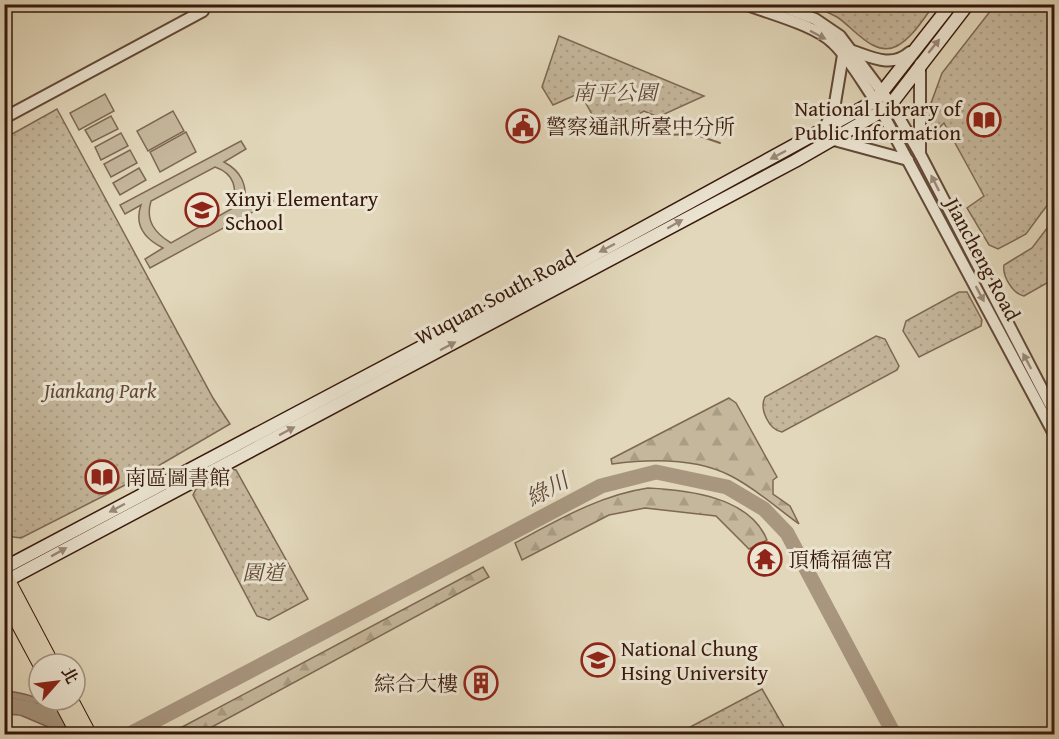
<svg xmlns="http://www.w3.org/2000/svg" width="1059" height="739" font-family="'Gentium Book Plus','Noto Serif TC',serif">
	<style>
		.grass { fill: url(#grass-dots); stroke: #7e6854; stroke-width: 1.5 }
		.forest { fill: url(#forest-firs); stroke: #7e6854; stroke-width: 1.5 }
		.garden { fill: #c5b79c; stroke: #7e6854; stroke-width: 1.5; fill-rule: evenodd }
		.water { fill: #a8967f; stroke: #7b6451; stroke-width: 1.5 }
		.lines { fill: none; stroke-linecap: round; stroke-linejoin: round }
		.shore { stroke: #705746; stroke-width: 1.5 }
		.stream { stroke: #7b6451; stroke-width: 2 }
		.river { stroke: #a8967f; stroke-width: 15 }
		.tertiary-casing { stroke: #624838; stroke-width: 14 }
		.secondary-casing { stroke: #37180c; stroke-width: 15 }
		.primary-casing { stroke: #37180c; stroke-width: 16 }
		.tertiary { stroke: #ece5d2; stroke-width: 10 }
		.secondary { stroke: #ece5d2; stroke-width: 12 }
		.primary { stroke: #e2d7ba; stroke-width: 14 }
		.oneway { fill: #9b8979 }
		.labels { text-anchor: middle; dominant-baseline: central; stroke-width: 6; stroke-linejoin: round; paint-order: stroke }
		.park-label { font-size: 21px; font-style: italic; fill: #624837; stroke: #ece5d2 }
		.poi-label { font-size: 21px; fill: #37180c; stroke: #ece5d2; text-anchor: start }
		.street-label { font-size: 21px; fill: #37180c; stroke: #ece5d2 }
		.water-label { font-size: 22px; font-style: italic; fill: #5f4434; stroke: #ece5d2 }
	</style>
	<defs>
		<pattern id="grass-dots" width="8" height="8" patternUnits="userSpaceOnUse" patternTransform="scale(1.5)"><rect width="8" height="8" fill="#c5b79c"/><path d="M2 2h.1M6 6h.1" fill="none" stroke="#aa9d85" stroke-width="1.8" stroke-linecap="round"/></pattern>
		<pattern id="forest-firs" width="22" height="20" patternUnits="userSpaceOnUse" patternTransform="scale(1.5)"><rect width="22" height="20" fill="#c5b79c"/><path d="M5 1l3.5 6h-7zM16 11l3.5 6h-7z" fill="#aa9d85"/></pattern>
	</defs>
	<rect width="100%" height="100%" fill="#e2d7ba"/>
	<filter id="stains"><feTurbulence type="fractalNoise" baseFrequency=".00333" numOctaves="4"/><feColorMatrix values="0 0 0 0 .2 0 0 0 0 .09 0 0 0 0 .02 0 0 0 .5 -.17"/></filter>
	<radialGradient id="worn" r=".72"><stop offset=".6" stop-color="#630" stop-opacity="0"/><stop offset="1" stop-color="#630" stop-opacity=".3"/></radialGradient>
	<!-- grass -->
	<g class="grass">
		<path d="M812,5L934,4V5C923,19 913,37 897,46C874,58 854,28 837,17C829,13 821,9 812,5Z"/>
		<path d="M995,5H1054V196L1026,234L998,249L989,245L967,208L984,196L944,123L929,138L930,106L942,73Z"/>
		<path d="M559,36L704,96L658,117L644,111L603,134L580,93L553,105L542,87Z"/>
		<path d="M57,109L213,398L230,424L129,483L21,538L6,536L4,532L5,138Z"/>
		<path d="M1054,219V279L1024,296C1013,294 1002,276 1004,265L1032,248Z"/>
		<path d="M959,292H967L982,320L981,326L919,357L903,331L906,321Z"/>
		<path d="M876,336L885,339L899,366L897,370L782,432C769,430 759,409 765,397Z"/>
		<path d="M230,469L236,470L308,599L269,620L257,616L193,495L196,489Z"/>
		<path d="M762,689L788,734H677Z"/>
	</g>
	<!-- forest -->
	<g class="forest">
		<path d="M729,398L736,403L777,477L773,480V494L790,506L799,524C777,508 755,488 731,476C697,458 649,459 612,464L611,459Z"/>
		<path d="M648,488C688,490 750,497 767,540L749,549L716,516L645,508L609,515L522,560L515,543C558,520 600,495 648,488Z"/>
		<path d="M483,567L489,577L199,734H169Z"/>
	</g>
	<!-- garden -->
	<g class="garden">
		<path d="M105,94L114,111L79,130L70,113Z"/>
		<path d="M173,111L184,131L148,151L137,131Z"/>
		<path d="M111,116L118,129L92,142L85,130Z"/>
		<path d="M186,132L196,152L160,172L150,152Z"/>
		<path d="M121,133L128,146L101,160L95,147Z"/>
		<path d="M241,141L246,149L224,162C241,171 247,184 245,203L268,192L273,201L150,268L145,259L163,248C145,239 134,225 141,205L125,214L120,205ZM215,167C235,174 237,188 233,208L171,243C155,233 145,221 151,201Z"/>
		<path d="M130,150L137,163L111,177L104,164Z"/>
		<path d="M139,168L146,180L120,195L113,183Z"/>
	</g>
	<!-- water -->
	<path class="water" d="M4,691C42,694 43,701 60,732L20,715L5,714Z"/>
	<g class="lines">
		<!-- shore -->
		<path class="shore" d="M4,697L37,704L43,714L40,717L21,709L4,708"/>
		<!-- stream -->
		<path class="stream" d="M646,118L667,135L694,134L720,143"/>
		<!-- river -->
		<g class="river">
			<path d="M4,704L30,709L84,730"/>
			<path d="M130,734L601,486L656,472L727,487L764,509L787,533L894,734"/>
		</g>
		<!-- tertiary casing -->
		<g class="tertiary-casing">
			<g id="tertiary">
				<path d="M745,4C770,14 815,25 833,43C851,60 863,84 877,103L1054,434"/>
				<path d="M776,4L815,19L840,36L891,104L920,154L1054,412"/>
				<path d="M853,51C873,58 892,68 910,52"/>
				<path d="M920,64V154"/>
				<path d="M4,118L203,11"/>
				<path d="M823,131L834,109L843,55"/>
				<path d="M834,140L908,160"/>
			</g>
		</g>
		<!-- secondary casing -->
		<g class="secondary-casing">
			<g id="secondary">
				<path d="M4,568L546,281L875,101L951,4"/>
				<path d="M8,580L795,161L882,111L891,104L968,4"/>
			</g>
		</g>
		<!-- primary casing -->
		<g class="primary-casing">
			<g id="primary">
				<path d="M4,573L52,664"/>
				<path d="M4,597L40,664"/>
				<path d="M60,700L78,734"/>
				<path d="M71,700L89,734"/>
			</g>
		</g>
		<!-- tertiary -->
		<use href="#tertiary" class="tertiary"/>
		<!-- secondary -->
		<use href="#secondary" class="secondary"/>
		<!-- primary -->
		<use href="#primary" class="primary"/>
	</g>
	<!-- one-way arrows -->
	<defs><path id="oneway-solid" d="M-6-.8H1V-3.2L6.5 0L1 3.2V.8H-6Z" transform="scale(1.5)"/></defs>
	<g class="oneway">
		<use href="#oneway-solid" transform="translate(818 35) rotate(28)"/>
		<use href="#oneway-solid" transform="translate(934 46) rotate(-51)"/>
		<use href="#oneway-solid" transform="translate(778 155) rotate(152)"/>
		<use href="#oneway-solid" transform="translate(935 183) rotate(-117)"/>
		<use href="#oneway-solid" transform="translate(675 224) rotate(-30)"/>
		<use href="#oneway-solid" transform="translate(607 248) rotate(152)"/>
		<use href="#oneway-solid" transform="translate(980 294) rotate(62)"/>
		<use href="#oneway-solid" transform="translate(448 346) rotate(-28)"/>
		<use href="#oneway-solid" transform="translate(1027 361) rotate(-118)"/>
		<use href="#oneway-solid" transform="translate(287 431) rotate(-28)"/>
		<use href="#oneway-solid" transform="translate(117 508) rotate(152)"/>
		<use href="#oneway-solid" transform="translate(59 552) rotate(-29)"/>
	</g>
	<!-- icons -->
	<defs>
		<g id="library-ring" transform="scale(1.725)"><circle r="9.5" fill="#ece5d2" stroke="#8f2418" stroke-width="1.5"/><path d="M-6-4Q-3-5.5-.7-3.5V5Q-3 3-6 4ZM6-4Q3-5.5 .7-3.5V5Q3 3 6 4Z" fill="#8f2418"/></g>
		<g id="civic-ring" transform="scale(1.725)"><circle r="9.5" fill="#ece5d2" stroke="#8f2418" stroke-width="1.5"/><path d="M-.6-6.5H3V-4.5H.6V-3L4-1V1h2V6H-6V1h2V-1L-.6-3ZM-1.2 2.5V6h2.4V2.5Z" fill="#8f2418"/></g>
		<g id="school-ring" transform="scale(1.725)"><circle r="9.5" fill="#ece5d2" stroke="#8f2418" stroke-width="1.5"/><path d="M0-5L7-2L0 1L-7-2ZM-4 1L0 2.5L4 1V4Q0 6-4 4Z" fill="#8f2418"/></g>
		<g id="temple-ring" transform="scale(1.725)"><circle r="9.5" fill="#ece5d2" stroke="#8f2418" stroke-width="1.5"/><path d="M0-6L5-2H3V0L6.5 2.5H4V6H1.5V3h-3V6H-4V2.5H-6.5L-3 0V-2H-5Z" fill="#8f2418"/></g>
		<g id="university-ring" transform="scale(1.725)"><circle r="9.5" fill="#ece5d2" stroke="#8f2418" stroke-width="1.5"/><path d="M0-5L7-2L0 1L-7-2ZM-4 1L0 2.5L4 1V4Q0 6-4 4Z" fill="#8f2418"/></g>
		<g id="building-ring" transform="scale(1.725)"><circle r="9.5" fill="#ece5d2" stroke="#8f2418" stroke-width="1.5"/><path d="M-4-6H4V6H1V3H-1V6H-4ZM-2.5-4.3h1.7v1.8h-1.7ZM.8-4.3h1.7v1.8H.8ZM-2.5-1h1.7V.8h-1.7ZM.8-1h1.7V.8H.8Z" fill="#8f2418"/></g>
	</defs>
	<g fill-rule="evenodd">
		<use href="#library-ring" x="984" y="120"/>
		<use href="#civic-ring" x="523" y="126"/>
		<use href="#school-ring" x="202" y="210"/>
		<use href="#library-ring" x="102" y="477"/>
		<use href="#temple-ring" x="765" y="559"/>
		<use href="#university-ring" x="598" y="660"/>
		<use href="#building-ring" x="481" y="683"/>
	</g>
	<g class="labels">
		<!-- park labels -->
		<g class="park-label">
			<text x="615" y="92">南平公園</text>
			<text x="100" y="390">Jiankang Park</text>
			<text x="263" y="572">園道</text>
		</g>
		<!-- poi labels -->
		<g class="poi-label">
			<text x="961" y="108" text-anchor="end">National Library of<tspan x="961" dy="24">Public Information</tspan></text>
			<text x="546" y="126">警察通訊所臺中分所</text>
			<text x="225" y="198">Xinyi Elementary<tspan x="225" dy="24">School</tspan></text>
			<text x="125" y="477">南區圖書館</text>
			<text x="788" y="559">頂橋福德宮</text>
			<text x="621" y="648">National Chung<tspan x="621" dy="24">Hsing University</tspan></text>
			<text x="458" y="683" text-anchor="end">綜合大樓</text>
		</g>
		<!-- street labels -->
		<g class="street-label">
			<text transform="translate(983 259) rotate(62)">Jiancheng Road</text>
			<text transform="translate(495 297) rotate(-28)">Wuquan South Road</text>
		</g>
		<!-- water labels -->
		<g class="water-label">
			<text transform="translate(547 489) rotate(-28)">綠川</text>
		</g>
	</g>
	<!-- margin -->
	<rect width="1059" height="739" fill="none" stroke="#e2d7ba" stroke-width="24"/>
	<rect x="6" y="6" width="1047" height="727" fill="none" stroke="#37180c" stroke-width="3"/>
	<rect x="12" y="12" width="1035" height="715" fill="none" stroke="#37180c" stroke-width="1.5"/>
	<!-- north arrow -->
	<g transform="translate(57 682) rotate(62)"><circle r="28" fill="#ece5d2" stroke="#a49383" stroke-width="1.5"/>
	<path d="M0-4.5L10 22L0 15L-10 22Z" fill="#8f2418"/>
	<text y="-9" font-size="16" font-weight="bold" text-anchor="middle" fill="#37180c">北</text>
	</g>
	<rect width="100%" height="100%" filter="url(#stains)"/>
	<rect width="100%" height="100%" fill="url(#worn)"/>
</svg>
